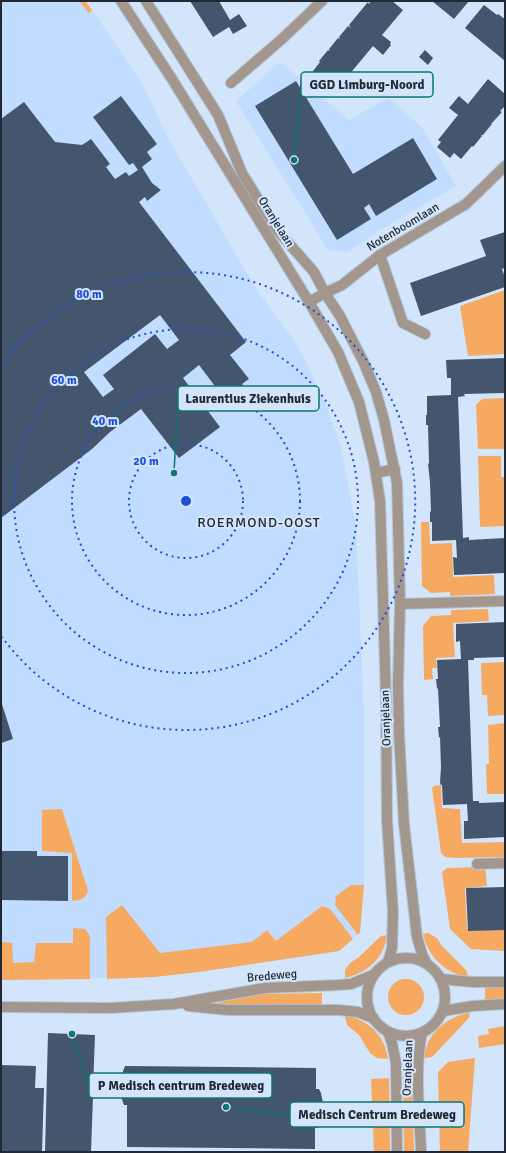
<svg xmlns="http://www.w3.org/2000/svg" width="506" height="1153" font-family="Signika,sans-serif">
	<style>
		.built { fill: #c1dcfe }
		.green { fill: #f6a961 }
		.building { fill: #44566e; fill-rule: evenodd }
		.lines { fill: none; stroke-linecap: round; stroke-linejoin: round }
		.minor-casing { stroke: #b3c3d7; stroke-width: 12 }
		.tertiary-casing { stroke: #b3c3d7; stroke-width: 12 }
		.minor { stroke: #a3978d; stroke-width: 10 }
		.tertiary { stroke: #a3978d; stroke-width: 10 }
		.ring { fill: none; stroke: #1d4ed8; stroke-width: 2; stroke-dasharray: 2 4 }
		.labels { text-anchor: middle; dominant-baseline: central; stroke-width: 4; stroke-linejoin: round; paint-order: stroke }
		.street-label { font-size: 12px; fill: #212a34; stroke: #d3e5fb }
		.quarter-label { font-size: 14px; letter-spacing: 1px; fill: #212a34; stroke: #d3e5fb }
		.centre { fill: #1d4ed8; stroke: #d3e5fb; stroke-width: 2 }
		.ring-label { font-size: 12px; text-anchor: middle; font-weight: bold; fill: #1d4ed8; stroke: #d3e5fb; stroke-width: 4; stroke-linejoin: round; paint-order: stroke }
		.leader { fill: none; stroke: #0f766e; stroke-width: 1.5 }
		.callout-dot { fill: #0f766e; stroke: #d3e5fb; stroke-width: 1.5 }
		.callout { fill: #d3e5fb; stroke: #0f766e; stroke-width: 1.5 }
		.callout-label { font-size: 13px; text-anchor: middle; font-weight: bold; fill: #212a34 }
	</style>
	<rect width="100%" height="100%" fill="#d3e5fb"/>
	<!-- built -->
	<g class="built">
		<path d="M1,1H85L92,10L140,80L169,140L257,290L296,343L308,366L328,409L341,447L356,527L364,716V885L360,932L339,951L199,972L154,977L1,980Z"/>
		<path d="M280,62L349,120L388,98L421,126L456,186L380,230L348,252L328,250L236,101Z"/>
	</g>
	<!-- green -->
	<g class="green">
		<path d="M79,1H85L92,10L89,13Z"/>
		<path d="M505,290V354L468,356L460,306Z"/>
		<path d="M505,398V449H478L476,405L482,399Z"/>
		<path d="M478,456H501V477H505V526L480,527Z"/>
		<path d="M421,522H429L430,544L452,543L453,577L494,575L495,594L450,596V592L431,593L422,586Z"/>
		<path d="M488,609L489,621L453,623L455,657L436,658L437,668H432L433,679L424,680L423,626L431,616L451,615V610Z"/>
		<path d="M505,662V715L488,716L487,695H482L481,663Z"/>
		<path d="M505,723V794H487L486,764H489L488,725Z"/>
		<path d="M441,785L442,808L460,809L462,843L505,842V857L454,858L445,857L441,853L432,788L434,786Z"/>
		<path d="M62,809L88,891C85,899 81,900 72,901V853L42,851V810Z"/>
		<path d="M485,867L487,886L465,888L467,929L505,928V951L471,949L450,929L442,872L447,868Z"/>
		<path d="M351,885H364L360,932L358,935L335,905L336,899L335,897Z"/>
		<path d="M122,905L160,953L252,942L267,930L276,941L322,906L330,909L353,939L339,951L199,972L154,977L107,979L106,917Z"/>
		<path d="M73,928L85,929L90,936V979L1,980V942L12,943L13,963L34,962L36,943H73Z"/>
		<path d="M428,933L437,938L442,946L466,970L468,975L466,977C444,972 428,956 423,934Z"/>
		<path d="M387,935C384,959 367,973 345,978V970L349,964L359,957L381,936Z"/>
		<circle cx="406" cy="997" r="18"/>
		<path d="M505,987V999H485V988Z"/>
		<path d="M322,993V1004L259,1005L219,1004L220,1002L261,994Z"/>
		<path d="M469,1013L470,1015L467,1020L435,1054L432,1057L425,1058C424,1035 448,1016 469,1013Z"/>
		<path d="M346,1015C369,1021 385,1035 388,1059L377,1058L370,1053L359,1035L347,1025L345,1016Z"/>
		<path d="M505,1026V1044L479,1048L478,1036L489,1034L488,1029Z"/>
		<path d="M475,1058L468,1152H440L438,1072L448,1062Z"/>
		<path d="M403,1075H412L414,1152H404Z"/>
		<path d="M389,1078L390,1152H374L371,1079Z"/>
	</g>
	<!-- building -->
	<g class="building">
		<path d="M190,1H219L230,20L239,14L247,26L233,34L229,27L213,37Z"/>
		<path d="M371,1H392L403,10L382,35L391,42L390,44L391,45L383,55L373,46L333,94L310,75L320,62L319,61L328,50L330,51L329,49L338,38L340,39L339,37L348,26L351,28L349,25L358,14L368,2L369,4Z"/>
		<path d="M432,1H469L454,19Z"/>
		<path d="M484,5L497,15L498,14L505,19V61L465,28Z"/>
		<path d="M425,50L433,58L428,65L419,57Z"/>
		<path d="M488,79L505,94V106L500,111L502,112L492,123H491L492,124L483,135H481L482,136L473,147L472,146L461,159L454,153L450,158L437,147L441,142L438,140L458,115L449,108L459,96L468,104Z"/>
		<path d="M296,81L353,174L413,138L437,179L376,216L369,204L364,208L371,219L337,240L255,106Z"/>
		<path d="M121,96L157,144L147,152L152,159L142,167L152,183L161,190L147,201L145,197L139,202L246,342L230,355L249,379L242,384L249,392L230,406L199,365L183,378L220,427L179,458L141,409L110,432L92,449L1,518V119L24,102L55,142L82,145L91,139L110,164L106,167L115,179L126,172L129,176L138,170L133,163L129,165L93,117ZM160,315L179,340L167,349L155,334L103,375L114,389L103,397L84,372Z"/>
		<path d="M505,232V268L502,269L505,277V287L421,316L410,283L486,256L480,240Z"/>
		<path d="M505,358V393L464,394L465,396L458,397L463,538L469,537V540L505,538V573L454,575L453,557L457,558L456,540L432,541V522H430V512L431,511L430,482L428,464L429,463L428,425H426V415H427V396L451,395V378H447L446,360Z"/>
		<path d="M505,622V657L474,658V660H468L473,801H479V803L505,802V837L464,839V821H468L467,804L443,805L442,785H441L440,783L441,767L440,737L439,738L438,727H440L438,689L437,688L436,679H438L437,660L461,659L460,641L456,642V624Z"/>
		<path d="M1,701L13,739L1,743Z"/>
		<path d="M1,851H37V856H68V901L1,900Z"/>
		<path d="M505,887V930L468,931L466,888Z"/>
		<path d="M48,1033L95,1035L93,1089H111V1098L93,1097L91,1152H45Z"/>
		<path d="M1,1065L36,1066L35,1088H44L42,1152H1Z"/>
		<path d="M125,1066L316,1068V1089H319L321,1093L324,1108L321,1124L318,1128H315V1149L127,1147V1105H124L121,1097L119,1082Z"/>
	</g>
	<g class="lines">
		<!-- minor casing -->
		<g class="minor-casing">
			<g id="minor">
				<path d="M231,83L282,39L322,1"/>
				<path d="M380,255L403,323L425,334"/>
				<path d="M309,302L325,293L342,285L380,255L466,204L505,166"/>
				<path d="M400,604L505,601"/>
				<path d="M477,864L505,863"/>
			</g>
		</g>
		<!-- tertiary casing -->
		<g class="tertiary-casing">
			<g id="tertiary">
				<path d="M121,1L172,79L309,302L338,352L359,402L374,462L380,501L386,698L387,820L393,912L392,948L388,962"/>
				<path d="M146,1L218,115L242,173L277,230L314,272L325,293L340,316L363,361L376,392L384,420L397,483L400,604L398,685L399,733L404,824L417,937L422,954L426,963"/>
				<path d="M376,473L395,469"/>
				<circle cx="406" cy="997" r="39"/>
				<path d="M441,979L472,982H505"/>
				<path d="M188,1006L228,1010H339L358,1012L373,1018"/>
				<path d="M1,1007L110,1008L174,1004L265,988L339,985L351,984L373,975"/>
				<path d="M443,1011L473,1006L505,1004"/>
				<path d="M388,1032L392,1043L396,1063L397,1152"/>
				<path d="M421,1152C420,1115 414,1069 422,1033"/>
			</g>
		</g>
		<!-- minor -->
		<use href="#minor" class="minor"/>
		<!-- tertiary -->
		<use href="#tertiary" class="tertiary"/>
	</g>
	<!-- distance rings -->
	<g class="ring">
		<circle cx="186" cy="501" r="57"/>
		<circle cx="186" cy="501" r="114"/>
		<circle cx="186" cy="501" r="172"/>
		<path d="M2 365A229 229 0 1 1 2 637"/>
	</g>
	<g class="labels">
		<!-- street labels -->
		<g class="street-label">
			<text transform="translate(276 222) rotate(58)">Oranjelaan</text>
			<text transform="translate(403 227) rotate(-31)">Notenboomlaan</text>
			<text transform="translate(386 718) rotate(-92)">Oranjelaan</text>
			<text transform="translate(272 976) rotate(-5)">Bredeweg</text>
			<text transform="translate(408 1068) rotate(-88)">Oranjelaan</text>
		</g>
		<!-- quarter labels -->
		<g class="quarter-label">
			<text x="259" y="522">ROERMOND-OOST</text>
		</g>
	</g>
	<circle cx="186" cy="501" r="6" class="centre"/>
	<g class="ring-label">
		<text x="89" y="298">80 m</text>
		<text x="64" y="384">60 m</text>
		<text x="105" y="425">40 m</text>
		<text x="146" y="465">20 m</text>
	</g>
	<!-- callouts -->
	<path class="leader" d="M294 160L301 84M174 473L178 398M72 1034L89 1086M226 1107L290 1115"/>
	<g class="callout-dot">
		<circle cx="294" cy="160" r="4"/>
		<circle cx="174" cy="473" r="4"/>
		<circle cx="72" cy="1034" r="4"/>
		<circle cx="226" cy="1107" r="4"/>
	</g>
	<g class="callout">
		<rect x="301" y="72" width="132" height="25" rx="4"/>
		<rect x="178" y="386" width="141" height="25" rx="4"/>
		<rect x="89" y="1073" width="183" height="25" rx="4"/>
		<rect x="290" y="1102" width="174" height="25" rx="4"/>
	</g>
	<g class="callout-label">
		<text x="367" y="89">GGD Limburg-Noord</text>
		<text x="248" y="403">Laurentius Ziekenhuis</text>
		<text x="181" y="1090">P Medisch centrum Bredeweg</text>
		<text x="377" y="1119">Medisch Centrum Bredeweg</text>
	</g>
	<!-- border -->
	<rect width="506" height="1153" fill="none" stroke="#212a34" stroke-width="4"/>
</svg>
